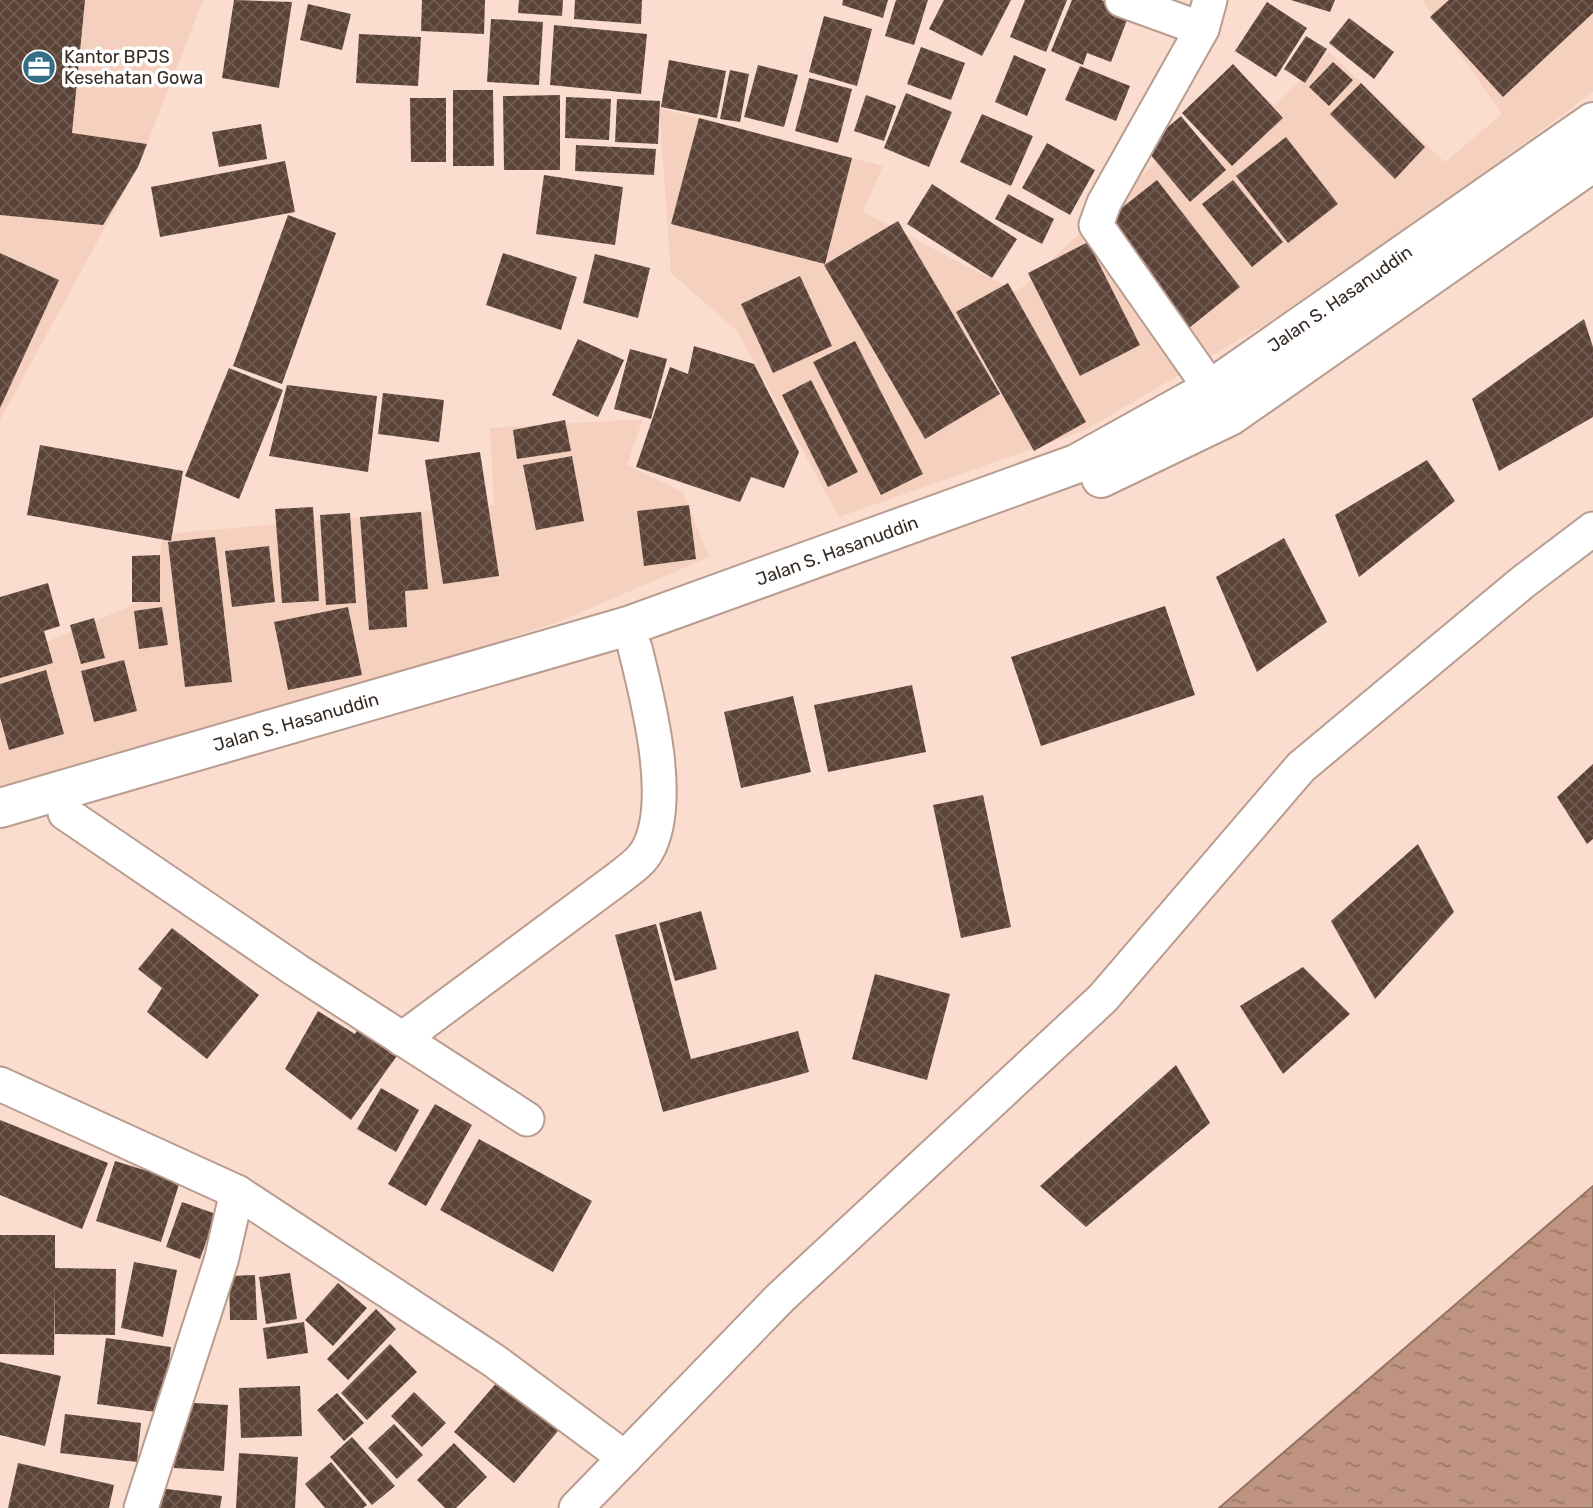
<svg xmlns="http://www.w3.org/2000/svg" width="1593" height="1508" font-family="Rubik,sans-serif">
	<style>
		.built { fill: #f5d0bf }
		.water { fill: url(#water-ripples); stroke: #957464; stroke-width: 2 }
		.building { fill: url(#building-cross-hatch) }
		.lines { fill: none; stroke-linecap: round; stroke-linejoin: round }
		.minor-casing { stroke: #b89c8f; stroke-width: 37 }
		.trunk-casing { stroke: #b89c8f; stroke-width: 42 }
		.minor { stroke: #fff; stroke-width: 33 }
		.trunk { stroke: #fff; stroke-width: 38 }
		.labels { text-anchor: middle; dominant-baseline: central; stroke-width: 7; stroke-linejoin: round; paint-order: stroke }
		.poi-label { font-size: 18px; fill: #362b25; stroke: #fff; text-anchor: start }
		.street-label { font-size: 18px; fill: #362b25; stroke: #fff }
	</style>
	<defs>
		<pattern id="water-ripples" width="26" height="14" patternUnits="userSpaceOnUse" patternTransform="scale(1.75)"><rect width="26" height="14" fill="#be937f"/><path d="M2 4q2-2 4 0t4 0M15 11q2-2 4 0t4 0" fill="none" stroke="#9b7868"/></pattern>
		<pattern id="building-cross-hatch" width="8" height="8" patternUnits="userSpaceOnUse" patternTransform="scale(1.75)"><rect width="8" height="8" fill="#5b4338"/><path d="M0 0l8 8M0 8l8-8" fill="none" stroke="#705c53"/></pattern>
	</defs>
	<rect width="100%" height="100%" fill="#fbddcf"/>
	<!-- built -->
	<g class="built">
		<path d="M0,0H203L138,167L0,420Z"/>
		<path d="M1422,0H1593V92L1340,280L1086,430L839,517L737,331L671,273L659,108L883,166L863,212L1017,292L1157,161L1193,152L1256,90L1275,106L1329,52L1445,162L1502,114Z"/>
		<path d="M643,419L627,465L683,492L709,557L561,621L0,804V662L151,597L164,534L494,505L490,428Z"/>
	</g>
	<!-- water -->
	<path class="water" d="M1593,1186V1508H1219Z"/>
	<!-- building -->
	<g class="building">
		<path d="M0,0H85L72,133L147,144L138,167L103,225L0,215Z"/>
		<path d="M234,0L292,2L279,88L222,78Z"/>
		<path d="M422,0H485L484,34L421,31Z"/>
		<path d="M519,0H563L562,16L518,13Z"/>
		<path d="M575,0H642L641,24L574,19Z"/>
		<path d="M843,0H888L883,18L842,5Z"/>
		<path d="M896,0H928L914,45L885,36Z"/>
		<path d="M944,0H1011L982,56L929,29Z"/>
		<path d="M1025,0H1067L1046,52L1010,37Z"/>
		<path d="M1072,0H1101L1130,12L1111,62L1087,53L1083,65L1051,51Z"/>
		<path d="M1291,0H1335L1330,12Z"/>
		<path d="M1449,0H1593V13L1503,97L1430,17Z"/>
		<path d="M1267,2L1307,28L1276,77L1235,51Z"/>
		<path d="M308,4L351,14L342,50L300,40Z"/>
		<path d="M824,16L872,29L857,86L809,72Z"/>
		<path d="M1349,18L1394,52L1374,79L1329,43Z"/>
		<path d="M491,19L543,22L539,85L487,82Z"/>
		<path d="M554,25L647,34L641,94L550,85Z"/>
		<path d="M359,34L421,37L418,86L356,83Z"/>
		<path d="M1306,36L1327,49L1305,83L1284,69Z"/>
		<path d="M921,47L965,63L951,100L907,84Z"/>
		<path d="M1014,55L1046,69L1027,116L995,102Z"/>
		<path d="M669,60L726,71L717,118L661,107Z"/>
		<path d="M1333,62L1353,80L1329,106L1309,87Z"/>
		<path d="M1233,64L1283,118L1232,166L1182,113Z"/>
		<path d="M758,65L798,75L784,127L744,117Z"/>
		<path d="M1080,66L1130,86L1116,121L1065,100Z"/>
		<path d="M730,70L749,74L740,122L720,119Z"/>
		<path d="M809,78L852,89L838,143L795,131Z"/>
		<path d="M1361,83L1425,147L1395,179L1330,114Z"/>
		<path d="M453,90H493L494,166H453Z"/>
		<path d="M906,93L952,112L929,167L884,148Z"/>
		<path d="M560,95V170H504L503,96Z"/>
		<path d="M866,95L896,106L884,141L854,131Z"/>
		<path d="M566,97L611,99L609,140L565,138Z"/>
		<path d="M410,98H446V162H411Z"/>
		<path d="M617,99L660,101L658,144L615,142Z"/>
		<path d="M982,114L1033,136L1011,186L960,162Z"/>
		<path d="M1181,116L1226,170L1190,202L1144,147Z"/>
		<path d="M699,118L852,158L825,264L671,224Z"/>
		<path d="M261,124L267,159L219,167L212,132Z"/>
		<path d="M1286,137L1338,204L1288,243L1236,176Z"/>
		<path d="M1047,143L1095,170L1070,215L1022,188Z"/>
		<path d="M576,145L656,149L654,175L575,171Z"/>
		<path d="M285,161L295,212L160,237L151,187Z"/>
		<path d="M544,175L623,187L615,245L536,234Z"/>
		<path d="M1157,180L1240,287L1184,332L1100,225Z"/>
		<path d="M1233,180L1283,242L1252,267L1202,204Z"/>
		<path d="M932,184L1017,239L992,278L907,224Z"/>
		<path d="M1008,194L1054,219L1042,244L995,219Z"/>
		<path d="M288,215L336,233L282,384L233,366Z"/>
		<path d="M898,221L1000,394L925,439L824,265Z"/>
		<path d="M1088,242L1140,345L1080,376L1028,273Z"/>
		<path d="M0,253L59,280L0,408Z"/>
		<path d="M503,253L577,277L561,330L486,305Z"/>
		<path d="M595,254L650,268L638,318L583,303Z"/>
		<path d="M800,276L832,346L773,373L741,304Z"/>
		<path d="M1008,283L1086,422L1034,451L956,312Z"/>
		<path d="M1584,319L1593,347V417L1499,471L1472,399Z"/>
		<path d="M578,339L624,360L598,417L552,395Z"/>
		<path d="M855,341L923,474L881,495L813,362Z"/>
		<path d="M694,346L754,364L799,452L784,488L751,477L740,502L636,467L670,367L688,374Z"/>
		<path d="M630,349L667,359L651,419L614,409Z"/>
		<path d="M229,368L283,390L239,499L185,476Z"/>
		<path d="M811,380L858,472L828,487L782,395Z"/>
		<path d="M287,385L377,396L368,472L269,456Z"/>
		<path d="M383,393L444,400L439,442L378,434Z"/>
		<path d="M565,420L571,451L517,459L513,430Z"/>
		<path d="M40,445L183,471L171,541L27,515Z"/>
		<path d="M480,452L499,576L443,584L425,460Z"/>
		<path d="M572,456L584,521L536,530L523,465Z"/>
		<path d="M1427,460L1455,501L1359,577L1335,515Z"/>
		<path d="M689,505L696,559L644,566L637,511Z"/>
		<path d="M313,507L319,601L282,603L275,509Z"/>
		<path d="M421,512L428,589L405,591L407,627L369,630L360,517Z"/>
		<path d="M350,513L356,603L326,605L320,515Z"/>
		<path d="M215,537L232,682L185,687L168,542Z"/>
		<path d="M1284,538L1327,622L1257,672L1216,577Z"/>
		<path d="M269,546L275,602L232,607L225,551Z"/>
		<path d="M160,555V602H132V556Z"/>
		<path d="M48,583L60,626L44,631L53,663L0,678V597Z"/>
		<path d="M1165,606L1195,695L1041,746L1011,657Z"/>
		<path d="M162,607L168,645L139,649L134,611Z"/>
		<path d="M348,607L362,675L288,690L274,622Z"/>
		<path d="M94,618L105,658L81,664L70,625Z"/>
		<path d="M124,660L137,711L94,722L81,671Z"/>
		<path d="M46,670L64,734L9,750L0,717V684Z"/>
		<path d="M912,685L926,752L828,772L814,705Z"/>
		<path d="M793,696L811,772L741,788L724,712Z"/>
		<path d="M1593,764V839L1587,844L1557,797Z"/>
		<path d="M983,795L1011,927L961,938L933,805Z"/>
		<path d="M1418,844L1454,912L1375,999L1331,921Z"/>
		<path d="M701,911L717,969L675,981L659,923Z"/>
		<path d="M656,924L691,1059L798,1031L809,1072L663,1112L615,935Z"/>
		<path d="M172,928L259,995L207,1059L147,1012L162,988L138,969Z"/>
		<path d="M1303,967L1350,1014L1283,1074L1240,1006Z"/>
		<path d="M875,974L950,994L927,1080L852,1059Z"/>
		<path d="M318,1011L355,1034L360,1025L399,1053L351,1120L285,1069Z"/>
		<path d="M1176,1065L1210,1123L1086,1227L1040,1186Z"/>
		<path d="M381,1088L419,1110L396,1152L357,1129Z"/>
		<path d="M435,1104L472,1125L426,1206L388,1184Z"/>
		<path d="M0,1120L108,1163L82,1229L0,1195Z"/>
		<path d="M479,1139L592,1201L553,1272L440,1210Z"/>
		<path d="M115,1161L180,1181L161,1242L96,1221Z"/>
		<path d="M182,1202L216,1214L200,1259L166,1247Z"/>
		<path d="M0,1235H55V1268L116,1269L115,1335L55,1334V1282L54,1355L0,1354Z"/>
		<path d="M134,1262L177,1270L163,1337L121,1328Z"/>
		<path d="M290,1273L297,1319L266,1324L259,1277Z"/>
		<path d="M255,1275L257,1320H230L229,1276Z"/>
		<path d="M338,1283L367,1308L333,1346L305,1320Z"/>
		<path d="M376,1309L396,1329L348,1380L327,1359Z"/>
		<path d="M304,1322L308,1353L267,1359L263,1328Z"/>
		<path d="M106,1338L171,1347L163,1413L97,1404Z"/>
		<path d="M390,1344L417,1372L367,1420L341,1393Z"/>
		<path d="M0,1362L61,1376L45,1446L0,1435Z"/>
		<path d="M499,1380L558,1431L514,1483L454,1432Z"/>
		<path d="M300,1386L302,1436L241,1438L239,1388Z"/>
		<path d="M414,1392L446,1423L422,1447L391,1416Z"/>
		<path d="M337,1393L364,1423L344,1441L317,1410Z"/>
		<path d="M178,1402L228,1405L224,1471L174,1468Z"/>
		<path d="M65,1414L141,1423L137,1462L60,1453Z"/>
		<path d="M394,1424L423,1455L397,1479L368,1448Z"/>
		<path d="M352,1437L395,1486L372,1505L330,1457Z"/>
		<path d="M454,1443L487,1477L456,1508H445L417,1480Z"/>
		<path d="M239,1453L298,1457L295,1508H236Z"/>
		<path d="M331,1462L367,1505L363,1508H325L305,1484Z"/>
		<path d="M18,1463L114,1485L109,1508H8Z"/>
		<path d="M159,1488L222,1496L220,1508H157Z"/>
	</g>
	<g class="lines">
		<!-- minor casing -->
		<g class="minor-casing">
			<g id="minor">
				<path d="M1122,0L1202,29L1210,0"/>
				<path d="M1202,29L1104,203L1096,225L1211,389"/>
				<path d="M65,813L296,970L527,1119"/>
				<path d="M402,1039L620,877C630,869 641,862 647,851C675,803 648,700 635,648"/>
				<path d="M0,1084L237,1192L493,1360L625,1458"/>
				<path d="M141,1508L221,1261L237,1192"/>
				<path d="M576,1508L780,1298L1103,998L1301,767L1523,582L1593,529"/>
			</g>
		</g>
		<!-- trunk casing -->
		<g class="trunk-casing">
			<g id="trunk">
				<path d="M1101,478L1230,416L1593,162"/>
				<path d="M0,808L628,626L1076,464L1211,389L1593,122"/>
			</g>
		</g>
		<!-- minor -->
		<use href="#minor" class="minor"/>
		<!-- trunk -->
		<use href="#trunk" class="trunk"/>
	</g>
	<!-- icons -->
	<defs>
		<g id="office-disc" transform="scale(1.75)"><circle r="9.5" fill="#336e86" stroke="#fff"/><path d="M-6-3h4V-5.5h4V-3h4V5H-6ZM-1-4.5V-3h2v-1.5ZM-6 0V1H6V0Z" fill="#fff"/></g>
	</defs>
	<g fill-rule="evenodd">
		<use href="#office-disc" x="39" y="67"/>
	</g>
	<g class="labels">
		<!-- poi labels -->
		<g class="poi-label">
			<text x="64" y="57">Kantor BPJS<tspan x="64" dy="21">Kesehatan Gowa</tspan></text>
		</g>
		<!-- street labels -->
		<g class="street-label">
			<text transform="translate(1340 299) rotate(-35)">Jalan S. Hasanuddin</text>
			<text transform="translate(837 551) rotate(-20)">Jalan S. Hasanuddin</text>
			<text transform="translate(296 722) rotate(-16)">Jalan S. Hasanuddin</text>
		</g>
	</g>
</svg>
